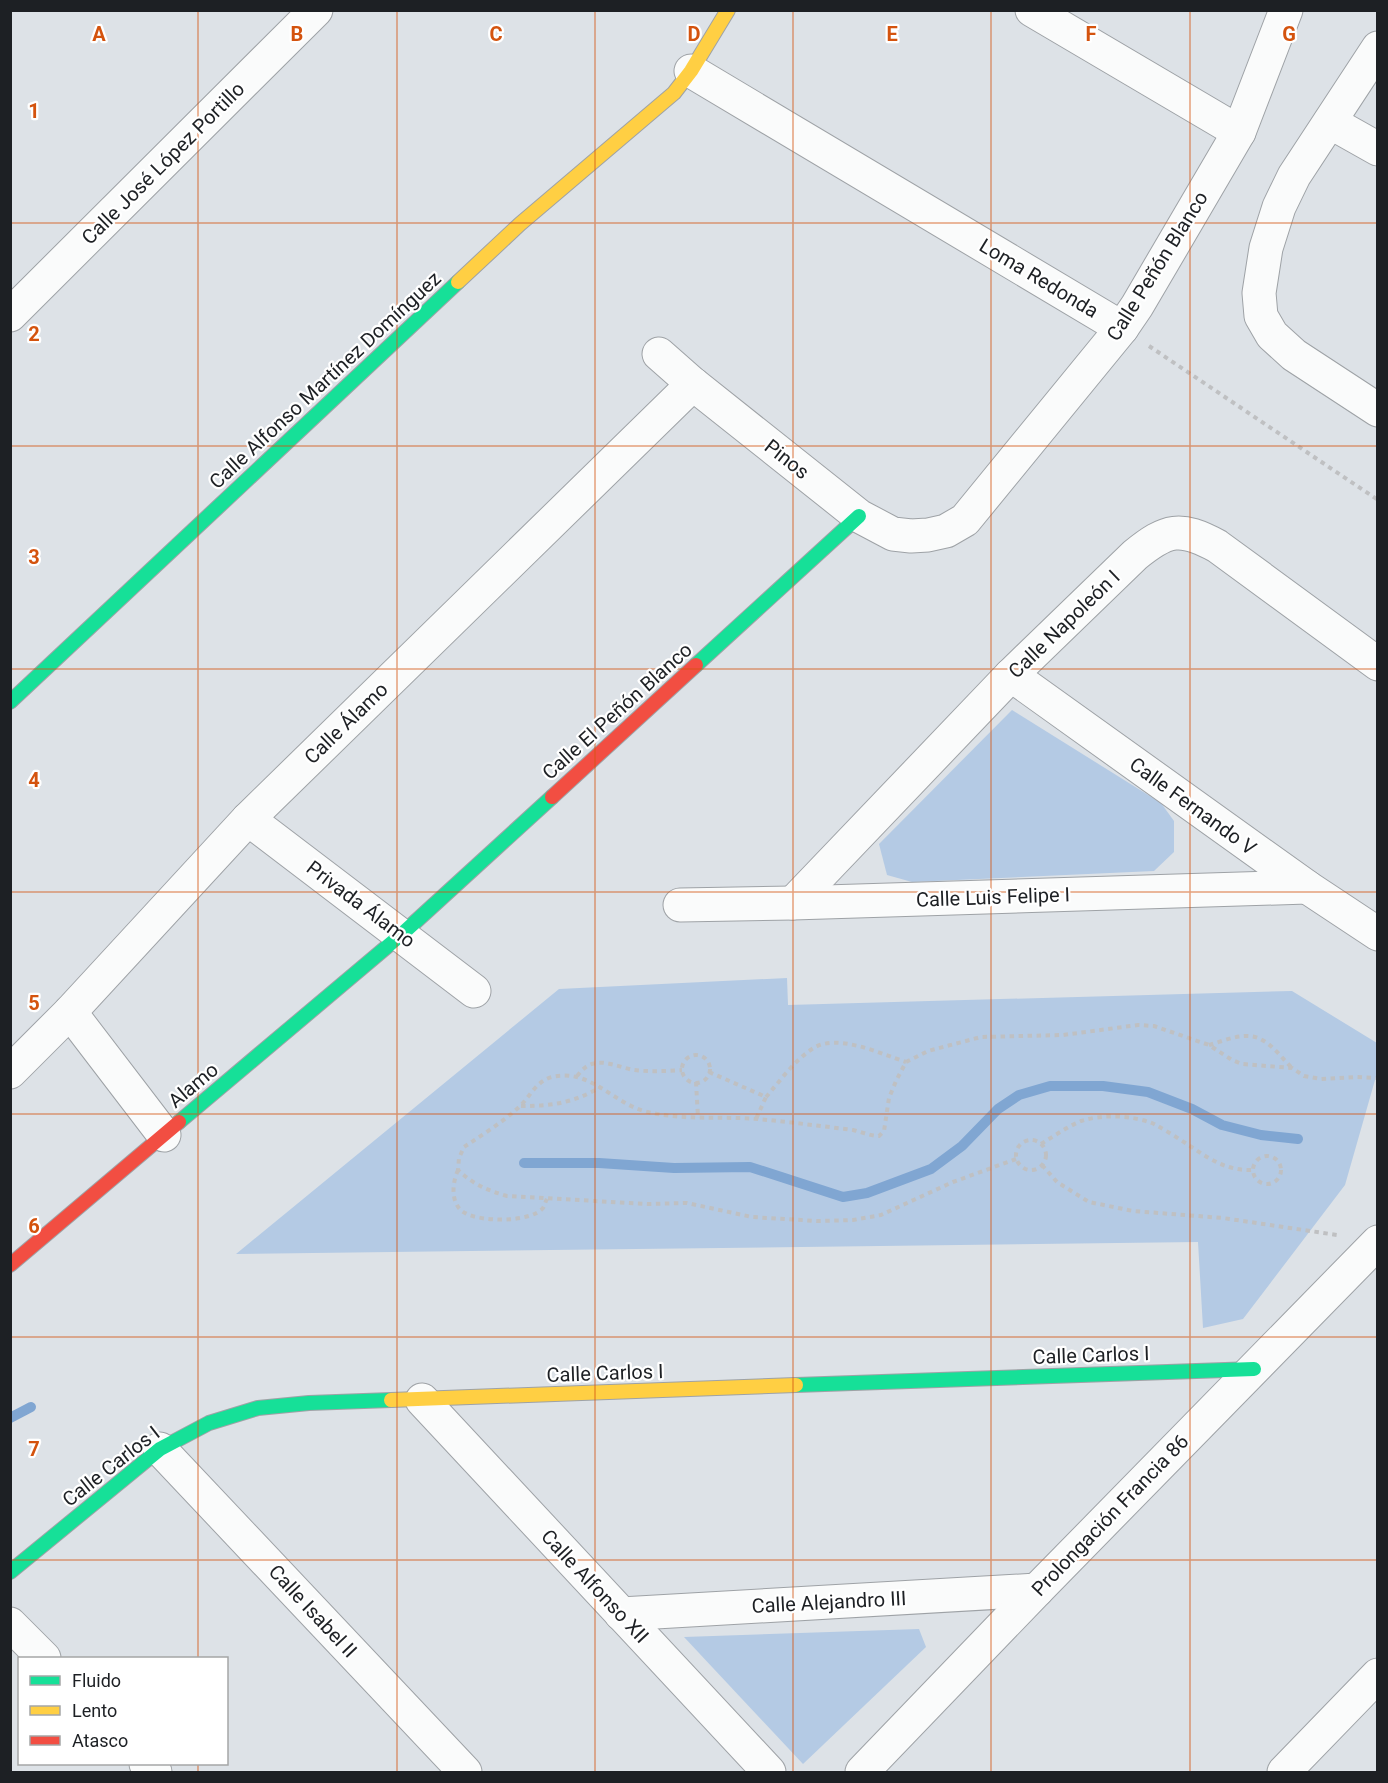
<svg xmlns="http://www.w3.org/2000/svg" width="1388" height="1783" font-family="Roboto,sans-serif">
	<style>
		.green { fill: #b4cae4 }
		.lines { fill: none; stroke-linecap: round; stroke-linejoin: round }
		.stream { stroke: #80a6d2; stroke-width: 10 }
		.street-casing { stroke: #9ea2a6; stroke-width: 35 }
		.fast-casing { stroke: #9ea2a6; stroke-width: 16 }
		.slow-casing { stroke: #9ea2a6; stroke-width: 16 }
		.jam-casing { stroke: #9ea2a6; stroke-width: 16 }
		.path { stroke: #bfc0c2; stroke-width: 4; stroke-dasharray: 4.5 4.5; stroke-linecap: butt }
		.street { stroke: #fafbfb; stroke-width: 33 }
		.fast { stroke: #16e098; stroke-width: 14 }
		.slow { stroke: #ffcf43; stroke-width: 14 }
		.jam { stroke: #f24e42; stroke-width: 14 }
		.grid { fill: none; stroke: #d4530e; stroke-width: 1.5; stroke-opacity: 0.55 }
		.labels { text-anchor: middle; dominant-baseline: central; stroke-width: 4.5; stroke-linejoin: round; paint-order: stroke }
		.street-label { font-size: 20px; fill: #1d2024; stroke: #fff }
		.grid-label { font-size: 20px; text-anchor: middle; font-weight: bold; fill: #d4530e; stroke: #fff; stroke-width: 4.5; stroke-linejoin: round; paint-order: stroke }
	</style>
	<rect width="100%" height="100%" fill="#dde2e7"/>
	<!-- green -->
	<g class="green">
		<path d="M1012,710L1161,803L1174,821V852L1154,871L912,882L887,875L879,844Z"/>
		<path d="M787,978L788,1005L1292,991L1377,1043V1073L1345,1185L1243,1319L1203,1328L1198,1242L236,1254L559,989Z"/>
		<path d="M919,1629L926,1647L803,1764L684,1637Z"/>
	</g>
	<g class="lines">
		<!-- stream -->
		<g class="stream">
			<path d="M524,1163H599L674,1168L750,1167L843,1197L867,1193L931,1169L962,1146L998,1109L1019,1095L1050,1086H1103L1148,1092L1192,1109L1222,1125L1261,1135L1298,1139"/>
			<path d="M10,1418L31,1407"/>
		</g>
		<!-- street casing -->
		<g class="street-casing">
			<g id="street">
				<path d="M1032,10L1239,132"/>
				<path d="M1378,48L1294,176L1279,207L1266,248L1259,293L1261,316L1272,335L1294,355L1378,410"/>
				<path d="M691,71L1122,328"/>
				<path d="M1330,122L1378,149"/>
				<path d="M10,315L316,10"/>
				<path d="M659,354L693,384L859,516L893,534L911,536L928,535L946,531L965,520L1122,328L1137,306L1239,132L1286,10"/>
				<path d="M1011,675L1307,887L1378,934"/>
				<path d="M248,819L474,991"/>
				<path d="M793,903L1011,675L1135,555C1167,529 1180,526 1217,546L1378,664"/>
				<path d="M680,905L793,903L1307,887"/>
				<path d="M70,1012L164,1135"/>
				<path d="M10,1072L70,1012L248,819L693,384"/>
				<path d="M422,1400L769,1772"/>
				<path d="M160,1449L465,1772"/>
				<path d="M621,1614L1037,1590"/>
				<path d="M10,1624L44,1658"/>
				<path d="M146,1764L155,1772"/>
				<path d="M862,1772L1037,1590L1378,1242"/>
				<path d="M1284,1772L1378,1675"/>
			</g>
		</g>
		<!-- fast casing -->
		<g class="fast-casing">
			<g id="fast">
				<path d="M696,665L859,516"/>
				<path d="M10,702L458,282"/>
				<path d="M179,1122L402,934L552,797"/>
				<path d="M796,1385L1254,1369"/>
				<path d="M10,1572L160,1449L209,1423L258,1408L309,1403L391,1400"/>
			</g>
		</g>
		<!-- slow casing -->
		<g class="slow-casing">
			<g id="slow">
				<path d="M458,282L520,224L674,93L691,71L728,10"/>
				<path d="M391,1400L796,1385"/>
			</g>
		</g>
		<!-- jam casing -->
		<g class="jam-casing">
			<g id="jam">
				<path d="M552,797L696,665"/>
				<path d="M10,1265L179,1122"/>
			</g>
		</g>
		<!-- path -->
		<g class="path">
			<path d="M1149,346L1378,500"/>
			<path d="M1209,1045C1227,1040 1247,1030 1264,1041C1274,1047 1283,1059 1291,1067"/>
			<circle cx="696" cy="1069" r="14"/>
			<path d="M709,1072L766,1097L756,1119"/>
			<path d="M577,1076C582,1070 587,1064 596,1063C608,1061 621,1068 634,1070C649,1072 666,1071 682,1070"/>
			<path d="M696,1082L698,1118"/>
			<path d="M766,1097C780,1081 794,1061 812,1049C836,1032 881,1054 906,1062"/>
			<path d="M521,1106C552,1106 573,1103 601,1087"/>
			<circle cx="1031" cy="1155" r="15"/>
			<path d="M1041,1144C1054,1136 1067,1127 1081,1121C1103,1114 1133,1115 1154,1124C1167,1131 1181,1140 1193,1148C1212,1161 1230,1171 1252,1170"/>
			<circle cx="1267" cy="1170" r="14"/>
			<path d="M1016,1159L953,1182L881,1215L853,1220L817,1221L752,1217L687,1203L648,1204L507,1196C487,1190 474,1185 458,1170L459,1158L464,1147C482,1135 503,1122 519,1107C530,1097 536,1081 552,1077C589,1068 612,1102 644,1111C681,1121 720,1116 758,1119C789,1122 821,1126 853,1130C862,1132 870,1136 879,1136L884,1131L889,1098L896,1081L906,1062L928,1051L981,1037L1063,1035L1138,1025L1154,1026L1209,1045L1232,1060L1242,1064L1292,1068L1304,1076L1321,1079L1357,1077L1378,1078"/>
			<path d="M1042,1165L1057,1182L1089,1202L1133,1211L1223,1218L1337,1235"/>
			<path d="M458,1170C452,1183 450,1205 465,1213C481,1222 530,1223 543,1208C545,1205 545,1202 547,1199"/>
		</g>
		<!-- street -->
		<use href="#street" class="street"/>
		<!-- fast -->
		<use href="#fast" class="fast"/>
		<!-- slow -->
		<use href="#slow" class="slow"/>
		<!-- jam -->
		<use href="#jam" class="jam"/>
	</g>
	<!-- grid -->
	<path class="grid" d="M198,10V1658M397,10V1772M595,10V1772M793,10V1772M991,10V1772M1190,10V1772M10,223H1378M10,446H1378M10,669H1378M10,892H1378M10,1114H1378M10,1337H1378M10,1560H1378M198,1764V1772"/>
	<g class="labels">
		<!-- street labels -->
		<g class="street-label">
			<text transform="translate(163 163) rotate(-45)">Calle José López Portillo</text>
			<text transform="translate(1157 266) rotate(-58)">Calle Peñón Blanco</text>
			<text transform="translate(1039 278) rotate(31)">Loma Redonda</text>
			<text transform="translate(325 380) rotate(-43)">Calle Alfonso Martínez Domínguez</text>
			<text transform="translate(787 459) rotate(38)">Pinos</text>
			<text transform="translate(1064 624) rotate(-44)">Calle Napoleón I</text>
			<text transform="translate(617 711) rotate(-42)">Calle El Peñón Blanco</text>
			<text transform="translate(346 723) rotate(-44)">Calle Álamo</text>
			<text transform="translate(1193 806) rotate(36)">Calle Fernando V</text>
			<text transform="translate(993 897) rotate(-2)">Calle Luis Felipe I</text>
			<text transform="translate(361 904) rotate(37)">Privada Álamo</text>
			<text transform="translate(193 1085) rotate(-40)">Alamo</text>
			<text transform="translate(1091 1355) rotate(-2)">Calle Carlos I</text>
			<text transform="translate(605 1373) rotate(-2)">Calle Carlos I</text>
			<text transform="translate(111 1466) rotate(-38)">Calle Carlos I</text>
			<text transform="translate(1110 1515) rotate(-46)">Prolongación Francia 86</text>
			<text transform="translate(595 1586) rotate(47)">Calle Alfonso XII</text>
			<text transform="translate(829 1602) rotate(-3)">Calle Alejandro III</text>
			<text transform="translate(313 1611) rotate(47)">Calle Isabel II</text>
		</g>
	</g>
	<g class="grid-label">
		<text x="99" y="41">A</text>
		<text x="297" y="41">B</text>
		<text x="496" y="41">C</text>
		<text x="694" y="41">D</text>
		<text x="892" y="41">E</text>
		<text x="1091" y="41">F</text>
		<text x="1289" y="41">G</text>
		<text x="34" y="118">1</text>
		<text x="34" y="341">2</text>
		<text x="34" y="564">3</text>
		<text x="34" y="787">4</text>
		<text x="34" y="1010">5</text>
		<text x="34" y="1233">6</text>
		<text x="34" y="1456">7</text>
	</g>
	<!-- border -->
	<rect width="1388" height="1783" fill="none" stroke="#1d2024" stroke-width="24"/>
	<!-- legend -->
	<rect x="18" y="1657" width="210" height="108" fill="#ffffff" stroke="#a5a6a7" stroke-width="1.5"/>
	<rect x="30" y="1676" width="30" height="9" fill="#16e098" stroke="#a5a6a7" stroke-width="1.5"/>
	<text x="72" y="1687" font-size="18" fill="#1d2024">Fluido</text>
	<rect x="30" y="1706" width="30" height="9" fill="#ffcf43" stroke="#a5a6a7" stroke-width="1.5"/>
	<text x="72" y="1717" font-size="18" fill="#1d2024">Lento</text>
	<rect x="30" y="1736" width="30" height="9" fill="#f24e42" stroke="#a5a6a7" stroke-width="1.5"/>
	<text x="72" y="1747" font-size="18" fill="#1d2024">Atasco</text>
</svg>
